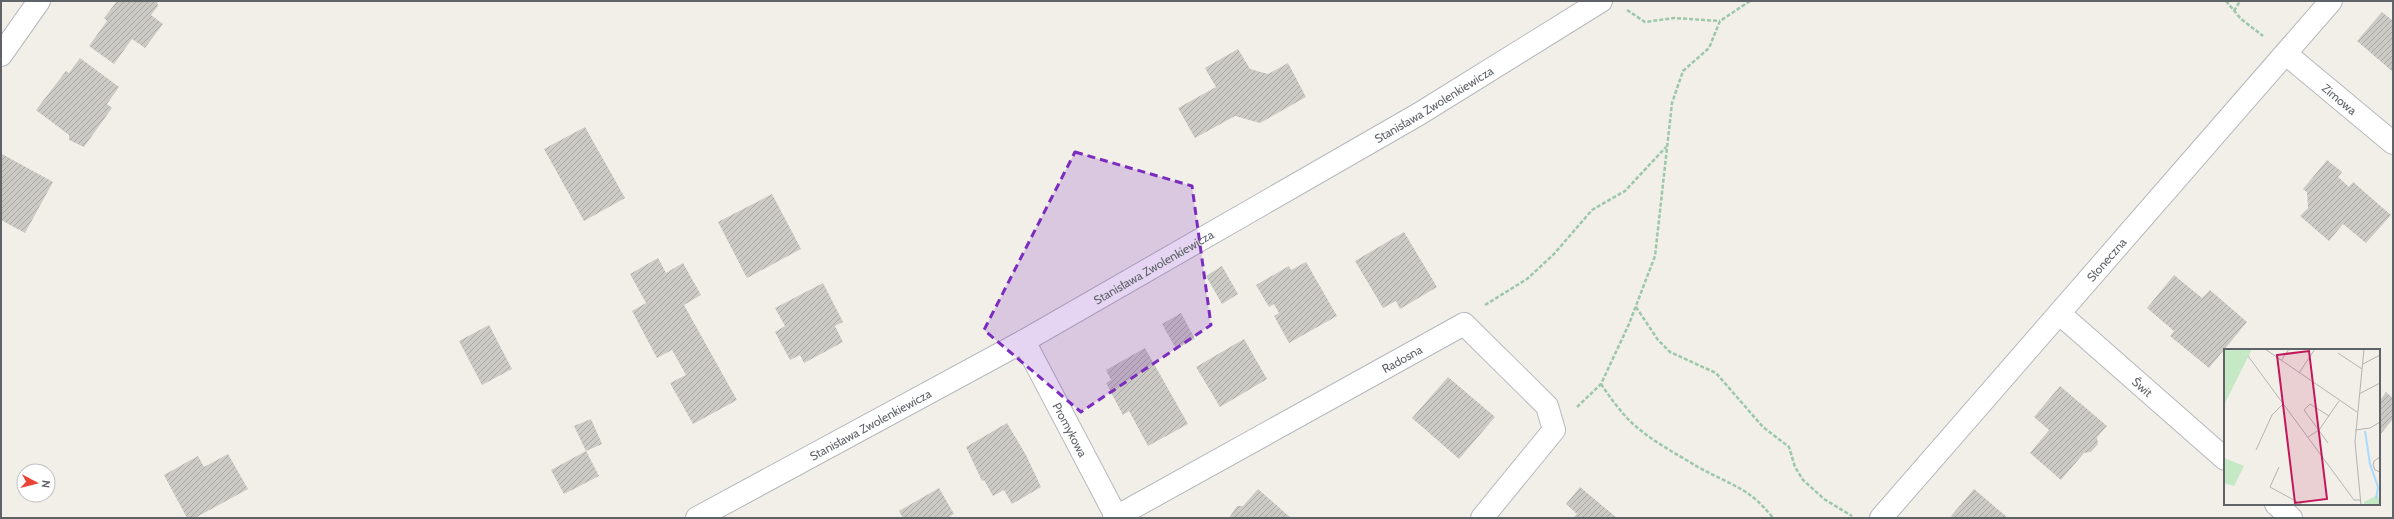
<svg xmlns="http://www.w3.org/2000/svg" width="2394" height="519" font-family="Cabin,sans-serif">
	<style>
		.building { fill: url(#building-hatch) }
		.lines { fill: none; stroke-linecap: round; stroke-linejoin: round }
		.minor-casing { stroke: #b5b8bc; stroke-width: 24 }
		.path { stroke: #9cc7a9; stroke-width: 2.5; stroke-dasharray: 4 2; stroke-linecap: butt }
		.minor { stroke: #fff; stroke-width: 22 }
		.marked { fill: #7b2cbf; fill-opacity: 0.2; stroke: #7b2cbf; stroke-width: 3; stroke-dasharray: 8 5; stroke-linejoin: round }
		.labels { text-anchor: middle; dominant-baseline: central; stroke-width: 4; stroke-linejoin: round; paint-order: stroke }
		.street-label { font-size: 12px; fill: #5f6368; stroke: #fff }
		.inset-river { fill: none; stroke: #aadaff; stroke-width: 2 }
		.inset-road { fill: none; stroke: #b3b3b1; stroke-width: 1 }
		.view { fill: #c2185b; fill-opacity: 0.15; stroke: #c2185b; stroke-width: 2 }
		.inset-edge { fill: none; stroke: #5f6368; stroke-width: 2 }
	</style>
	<defs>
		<pattern id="building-hatch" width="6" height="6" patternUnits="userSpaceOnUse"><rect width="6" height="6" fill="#cccac5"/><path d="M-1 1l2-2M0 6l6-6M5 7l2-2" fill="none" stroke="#a9a8a4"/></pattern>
	</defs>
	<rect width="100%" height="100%" fill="#f1efe8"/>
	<!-- building -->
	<g class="building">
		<path d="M117,1H157L158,6L151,15L163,24L145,48L132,39L114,64L89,46L107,21L104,18Z"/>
		<path d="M2382,12L2393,21V72L2357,41Z"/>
		<path d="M1238,49L1250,69L1268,74L1288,63L1306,97L1260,123L1235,116L1195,138L1178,108L1216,87L1205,68Z"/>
		<path d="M80,58L119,87L107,104L112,108L84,147L69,140V135L36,110L66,71L69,73Z"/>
		<path d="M585,127L625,198L584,221L544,149Z"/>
		<path d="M2,154L53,182L25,233L1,220Z"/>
		<path d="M2327,160L2342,172L2338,177L2349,187L2353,182L2391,215L2366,243L2343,224L2329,241L2300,216L2308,208L2307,192L2303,189Z"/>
		<path d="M772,194L801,249L747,278L718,222Z"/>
		<path d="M1404,232L1437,287L1400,309L1396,301L1383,308L1355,261Z"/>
		<path d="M658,258L666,273L683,263L701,295L684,305L737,400L693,424L670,383L686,375L672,350L657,358L632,311L646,303L630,274Z"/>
		<path d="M1306,262L1337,316L1289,343L1274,316L1279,313L1274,304L1269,307L1256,285L1289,266L1291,270Z"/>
		<path d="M1222,266L1238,294L1222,304L1206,276Z"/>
		<path d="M2174,275L2202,298L2210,290L2247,322L2209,368L2170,336L2174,331L2147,308Z"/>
		<path d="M823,283L843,322L835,326L843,342L804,363L800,355L790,360L775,332L785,326L775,308Z"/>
		<path d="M1181,313L1195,339L1176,349L1162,324Z"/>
		<path d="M489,325L512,369L482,385L459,341Z"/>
		<path d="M1244,339L1267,379L1220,407L1196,367Z"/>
		<path d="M1145,348L1188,424L1148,446L1129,411L1123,415L1106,383L1111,380L1106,370Z"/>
		<path d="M1448,377L1495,417L1459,459L1412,418Z"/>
		<path d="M2060,386L2107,426L2097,437L2098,444L2091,452L2084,453L2061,480L2030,453L2049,430L2034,417Z"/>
		<path d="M2386,392L2393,398V419L2379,436V402Z"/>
		<path d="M591,419L602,444L586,451L574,426Z"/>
		<path d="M1007,423L1026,455L1041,487L1012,504L1004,490L993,496L984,480L982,481L966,447Z"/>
		<path d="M586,451L599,476L564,494L551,470Z"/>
		<path d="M228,454L248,489L195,518H187L164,475L198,456L204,467Z"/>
		<path d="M1580,487L1617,518H1573L1577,514L1566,504Z"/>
		<path d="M939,488L954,514L947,518H903L899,511Z"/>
		<path d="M1258,489L1291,518H1229L1237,506H1243Z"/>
		<path d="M1974,489L2008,518H1954L1951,516Z"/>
	</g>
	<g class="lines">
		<!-- minor casing -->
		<g class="minor-casing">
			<g id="minor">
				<path id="s1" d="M2286,54L2393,143"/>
				<path d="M1,55L39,1"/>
				<path id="s2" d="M2060,314L2225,459"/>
				<path id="s3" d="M1024,341L1117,518"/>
				<path d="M2276,504L2291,518"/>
				<path id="s4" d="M697,518L1024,341L1419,114L1601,1"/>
				<path id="s5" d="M1114,518L1464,324L1547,406L1554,430L1482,518"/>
				<path id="s6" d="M1881,518L2331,1"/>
			</g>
		</g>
		<!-- path -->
		<g class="path">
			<path d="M2226,1L2241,19L2263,36"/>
			<path d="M1627,10L1645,22L1674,18L1720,21"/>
			<path d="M2234,11L2240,1"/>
			<path d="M1485,305L1527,279L1554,254L1592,210L1625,191L1666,147"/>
			<path d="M1636,307L1658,340L1670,352L1716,373L1763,427L1789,447L1795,467L1803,480L1824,499L1852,516"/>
			<path d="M1601,384C1609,396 1618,408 1627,418C1646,438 1675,453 1698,467C1730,485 1749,487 1773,518"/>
			<path d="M1577,407L1601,384L1629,324L1655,256L1672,103L1683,71L1709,48L1720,21L1750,1"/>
		</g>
		<!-- minor -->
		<use href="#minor" class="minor"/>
	</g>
	<!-- marked area -->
	<path class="marked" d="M1075,152L1192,186L1211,325L1081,412L984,330Z"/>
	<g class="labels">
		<!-- street labels -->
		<g class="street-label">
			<text stroke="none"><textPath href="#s1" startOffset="70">Zimowa</textPath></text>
			<text stroke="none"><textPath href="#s4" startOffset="845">Stanisława Zwolenkiewicza</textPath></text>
			<text stroke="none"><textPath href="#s6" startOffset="343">Słoneczna</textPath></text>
			<text stroke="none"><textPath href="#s4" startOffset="521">Stanisława Zwolenkiewicza</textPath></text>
			<text stroke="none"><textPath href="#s5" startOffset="329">Radosna</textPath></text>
			<text stroke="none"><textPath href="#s2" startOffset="110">Świt</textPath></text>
			<text stroke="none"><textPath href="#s4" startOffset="197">Stanisława Zwolenkiewicza</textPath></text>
			<text stroke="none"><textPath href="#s3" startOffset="100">Promykowa</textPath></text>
		</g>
	</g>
	<!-- overview -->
	<g transform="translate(2224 349)">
		<rect width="156" height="156" fill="#f1efe8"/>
		<path d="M0,109L20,117L10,137L0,134Z" fill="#c5e8c5"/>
		<path d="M154,146L156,156H140V153Z" fill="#c5e8c5"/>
		<path d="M0,0H28L0,56Z" fill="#c5e8c5"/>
		<path class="inset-river" d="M141,82L146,115L154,138L152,150"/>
		<path class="inset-road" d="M41,0L133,63M114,4L138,20M24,7L130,151H137M57,12L65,0M139,15L156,6M75,24L91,0M135,45L156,34M131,81L146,79L156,73M84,88L95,81L115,52M104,94L80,61L86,55L105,67M32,101L48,66L59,55M156,108L150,112L149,116L151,121L156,123M55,118L46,138L79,156M137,156L131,93L140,0"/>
		<path class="view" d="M85,2L103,150L71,154L53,6Z"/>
		<rect width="156" height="156" class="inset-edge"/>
	</g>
	<!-- border -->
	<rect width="2394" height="519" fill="none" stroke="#5f6368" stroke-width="4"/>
	<!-- north arrow -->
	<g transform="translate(36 483) rotate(97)"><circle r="19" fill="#ffffff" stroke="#bfc1c3"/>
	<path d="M0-3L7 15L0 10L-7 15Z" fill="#ea4335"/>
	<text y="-6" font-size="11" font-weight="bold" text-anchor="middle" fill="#5f6368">N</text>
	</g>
</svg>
